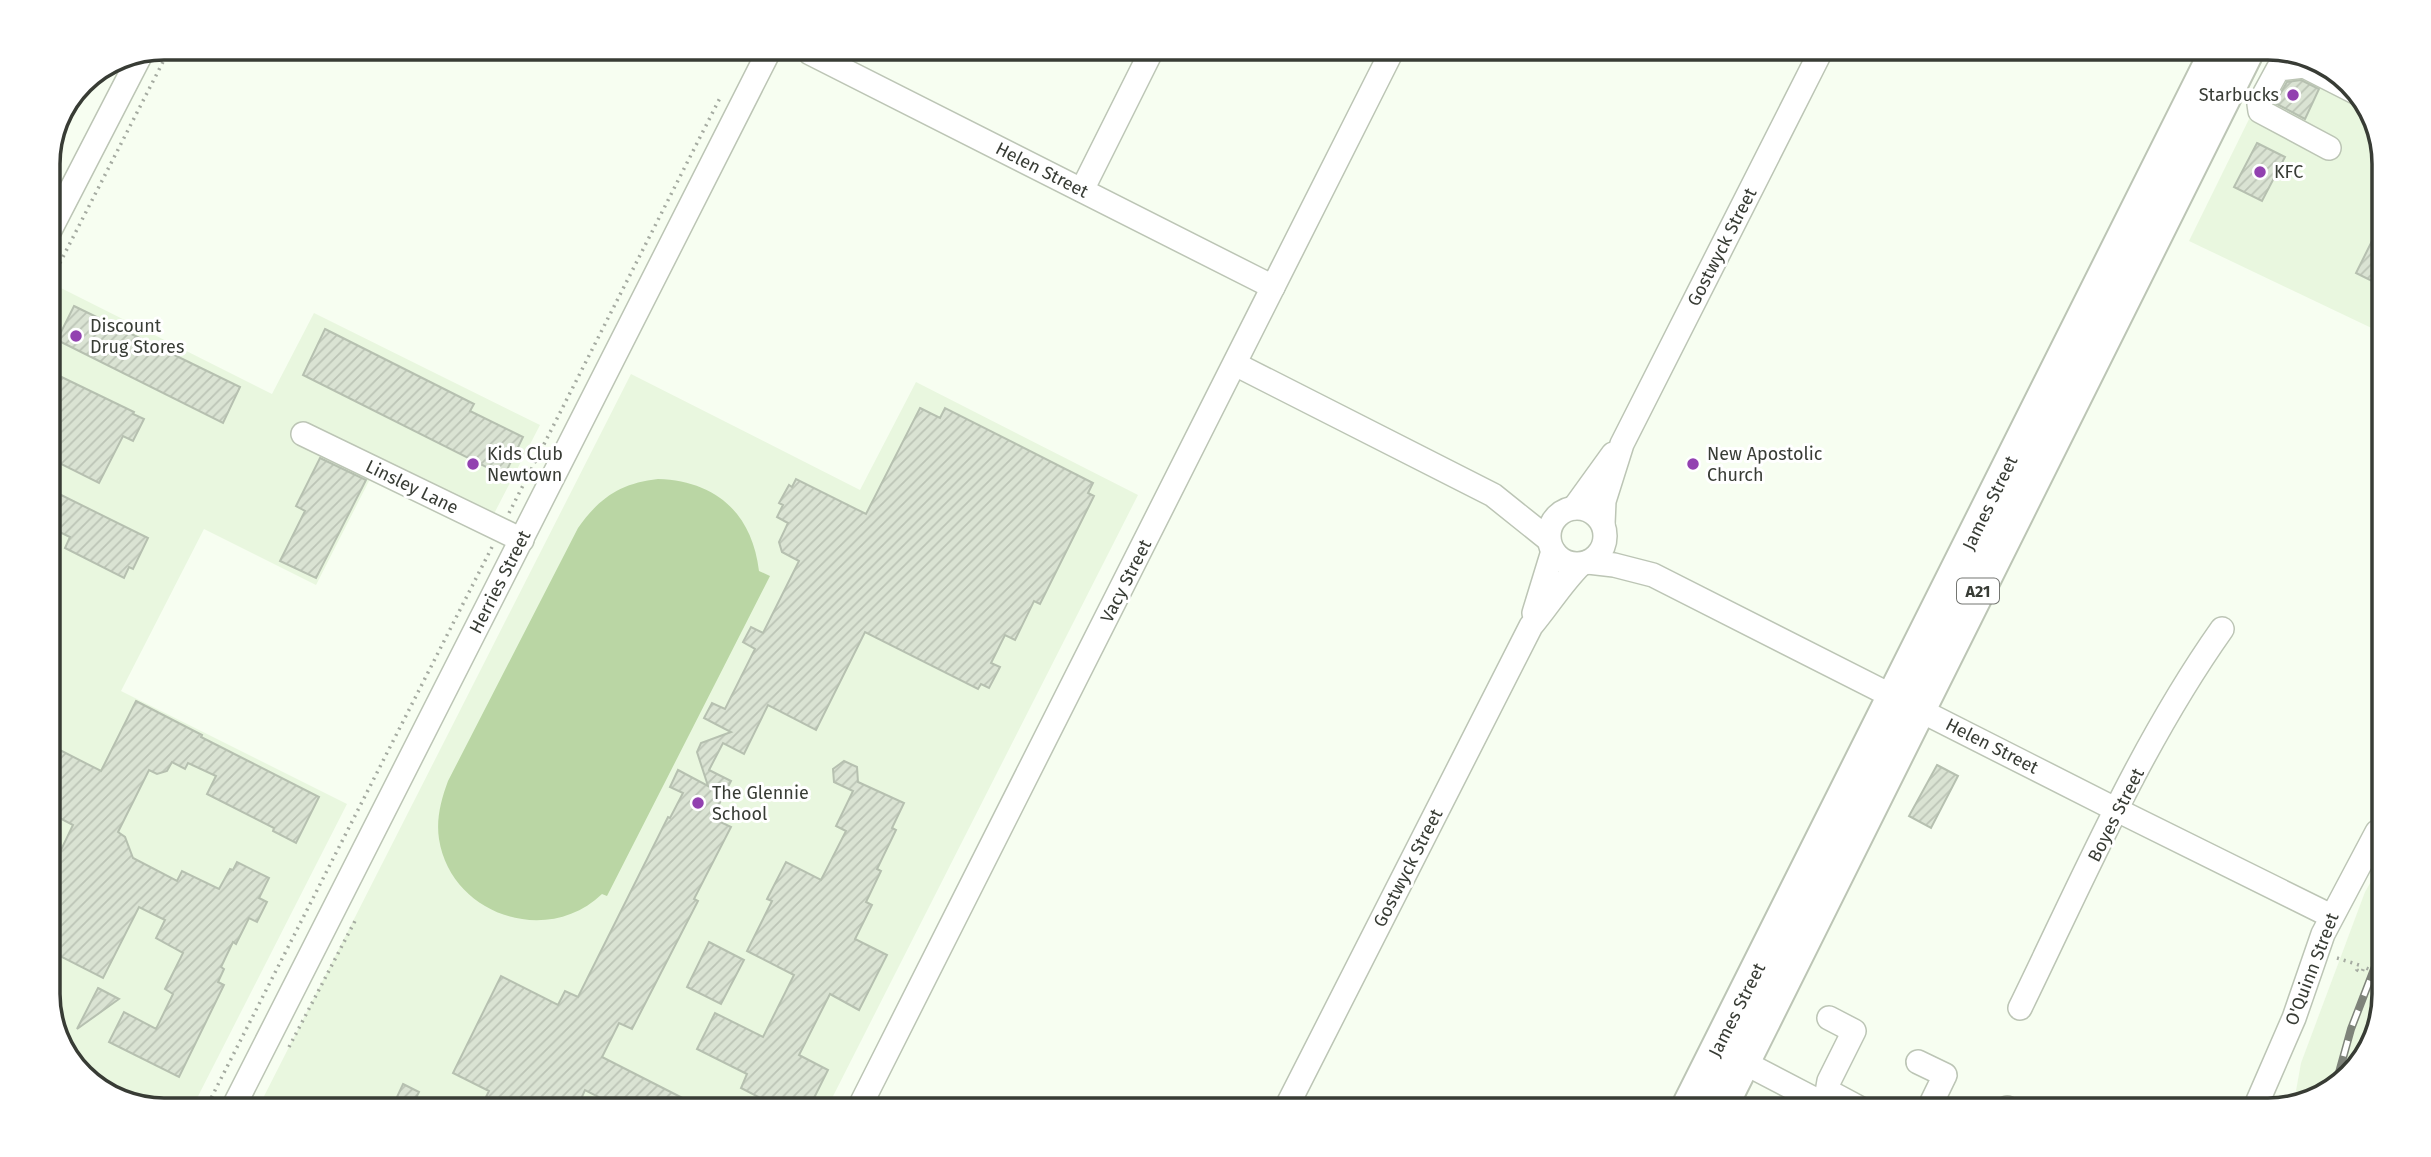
<svg xmlns="http://www.w3.org/2000/svg" width="2431" height="1157" font-family="'Fira Sans',sans-serif">
	<style>
		.built { fill: #e9f7df }
		.grass { fill: #bad6a4 }
		.building { fill: url(#building-hatch); stroke: #b6c0b0; stroke-width: 2 }
		.lines { fill: none; stroke-linecap: round; stroke-linejoin: round }
		.minor-casing { stroke: #bcc5b5; stroke-width: 26 }
		.highway-casing { stroke: #bcc5b5; stroke-width: 37 }
		.path { stroke: #a5aba1; stroke-width: 3.5; stroke-dasharray: 2 5; stroke-linecap: butt }
		.minor { stroke: #fff; stroke-width: 23 }
		.highway { stroke: #fff; stroke-width: 33 }
		.rail-casing { stroke: #7e837a; stroke-width: 8 }
		.rail { stroke: #fff; stroke-width: 5; stroke-dasharray: 16; stroke-linecap: butt }
		.poi-dot { fill: #9241b0; stroke: #fff; stroke-width: 2.5 }
		.labels { text-anchor: middle; dominant-baseline: central; stroke-width: 6; stroke-linejoin: round; paint-order: stroke }
		.shield { fill: #fff; stroke: #747672; stroke-width: 2 }
		.shield-label { font-size: 16px; font-weight: bold; fill: #383c35 }
		.poi-label { font-size: 18px; fill: #383c35; stroke: #fff; text-anchor: start }
		.street-label { font-size: 18px; fill: #383c35; stroke: #fff }
		.rim { fill: none; stroke: #383c35; stroke-width: 3.5 }
	</style>
	<defs>
		<pattern id="building-hatch" width="6" height="6" patternUnits="userSpaceOnUse" patternTransform="scale(1.75)"><rect width="6" height="6" fill="#dae3d3"/><path d="M-1 1l2-2M0 6l6-6M5 7l2-2" fill="none" stroke="#bcc4b6"/></pattern>
	</defs>
	<rect width="100%" height="100%" fill="#f7fef1"/>
	<!-- built -->
	<g class="built">
		<path d="M2283,50L2312,56L2364,98L2384,156L2382,333L2189,241Z"/>
		<path d="M49,282L272,394L314,313L540,425L484,533L371,477L316,585L204,529L121,691L347,804L191,1110H163L117,1099L71,1064L48,1002Z"/>
		<path d="M631,374L860,490L916,382L1138,495L826,1110H257Z"/>
		<path d="M2376,873L2375,1037L2332,1090L2294,1102L2301,1063L2365,892Z"/>
	</g>
	<!-- grass -->
	<path class="grass" d="M658,479C716,481 752,513 759,571L770,576L607,896L602,894C547,947 451,915 439,839C436,819 441,800 448,781L578,528C599,498 621,483 658,479Z"/>
	<!-- building -->
	<g class="building">
		<path d="M2301,80L2319,89L2305,119L2275,103L2287,82Z"/>
		<path d="M2257,143L2285,157L2262,201L2234,187Z"/>
		<path d="M2383,219V247L2382,286L2356,273Z"/>
		<path d="M74,306L240,387L223,423L57,340Z"/>
		<path d="M325,329L474,404L470,411L523,437L504,476L303,375Z"/>
		<path d="M47,370L134,412L133,414L144,419L133,441L123,436L99,483L47,457Z"/>
		<path d="M920,408L940,418L945,408L1093,483L1088,493L1094,496L1040,604L1034,601L1015,640L1005,635L991,663L1000,667L989,688L981,684L978,689L865,632L816,730L768,705L744,754L723,743L709,770L731,781L712,818L731,827L694,899L698,901L632,1029L619,1023L602,1057L706,1110H624L585,1090L576,1110H489L493,1100L486,1097L489,1091L453,1073L501,976L558,1005L565,991L578,997L668,817L670,818L683,793L670,787L678,770L708,786L697,752L701,743L731,732L704,718L712,703L725,709L755,649L743,642L751,627L763,633L799,561L782,552L779,542L788,523L777,517L783,505L779,503L789,485L792,487L796,479L866,514Z"/>
		<path d="M320,458L366,480L316,578L280,561L305,511L296,506Z"/>
		<path d="M47,488L148,538L133,569L129,567L124,578L65,548L70,537L47,526Z"/>
		<path d="M136,701L202,735L201,737L319,797L296,843L273,831L274,828L207,794L216,776L188,763L185,769L172,762L167,771L157,774L149,770L118,832L125,837L133,858L177,881L182,871L219,889L230,869L233,870L237,862L269,878L259,898L267,902L257,922L249,918L236,944L233,942L221,967L224,969L218,982L224,985L179,1077L109,1042L124,1012L156,1029L173,994L165,989L183,953L156,938L165,920L139,907L103,978L48,950V877L73,825L48,812V744L101,771Z"/>
		<path d="M844,761L857,767L858,782L904,803L892,828L896,830L877,869L881,871L866,902L872,905L855,939L887,955L859,1010L830,994L799,1055L828,1070L808,1110H784L741,1088L747,1074L697,1049L715,1013L763,1037L794,975L747,951L772,901L767,899L786,862L821,880L846,831L836,826L853,791L834,782L833,769Z"/>
		<path d="M1937,765L1958,776L1931,828L1909,816Z"/>
		<path d="M709,942L744,960L721,1004L687,987Z"/>
		<path d="M98,988L119,999L77,1029Z"/>
		<path d="M403,1084L419,1092L410,1110H391Z"/>
	</g>
	<g class="lines">
		<!-- minor casing -->
		<g class="minor-casing">
			<g id="minor">
				<path d="M810,53L1273,287"/>
				<path d="M2329,148L2260,111L2259,104L2278,69L2304,66L2357,93"/>
				<path d="M1082,190L1151,52"/>
				<path d="M47,236L140,56"/>
				<path d="M1235,364L1493,495L1548,539"/>
				<path d="M303,434L522,540"/>
				<circle cx="1577" cy="536" r="28"/>
				<path d="M1574,508L1613,454"/>
				<path d="M1603,524L1604,501L1622,444L1822,49"/>
				<path d="M1588,562L1614,565L1653,575L2117,810L2331,916"/>
				<path d="M1534,613L1553,551"/>
				<path d="M2020,1008C2082,881 2140,745 2222,629"/>
				<path d="M1743,1062L1816,1100L1835,1095L1863,1110"/>
				<path d="M1918,1062L1945,1075L1928,1110"/>
				<path d="M1826,1098L1829,1081L1854,1031L1829,1018"/>
				<path d="M232,1110L768,53"/>
				<path d="M858,1110L1392,51"/>
				<path d="M1285,1110L1531,626C1548,606 1561,584 1580,565"/>
				<path d="M2006,1110L2007,1108"/>
				<path d="M2254,1110L2294,1018L2323,934L2377,832"/>
			</g>
		</g>
		<!-- highway casing -->
		<g class="highway-casing">
			<g id="highway">
				<path d="M1687,1110L2219,47"/>
				<path d="M1719,1110L2249,47"/>
			</g>
		</g>
		<!-- path -->
		<g class="path">
			<path d="M47,288L166,56"/>
			<path d="M509,513L721,96"/>
			<path d="M2337,958L2359,965L2357,970L2362,972L2364,967L2375,972"/>
			<path d="M289,1047L355,921"/>
			<path d="M205,1110L492,547"/>
		</g>
		<!-- minor -->
		<use href="#minor" class="minor"/>
		<!-- highway -->
		<use href="#highway" class="highway"/>
		<!-- rail casing -->
		<g class="rail-casing">
			<path id="rail" d="M2335,1087L2351,1029L2376,964"/>
		</g>
		<!-- rail -->
		<use href="#rail" class="rail"/>
	</g>
	<!-- markers -->
	<g class="poi-dot">
		<circle cx="2293" cy="95" r="7"/>
		<circle cx="2260" cy="172" r="7"/>
		<circle cx="76" cy="336" r="7"/>
		<circle cx="473" cy="464" r="7"/>
		<circle cx="1693" cy="464" r="7"/>
		<circle cx="698" cy="803" r="7"/>
	</g>
	<g class="labels">
		<!-- shield labels -->
		<rect class="shield" x="1957" y="578.5" width="42" height="25" rx="5"/>
		<g class="shield-label">
			<text x="1978" y="591">A21</text>
		</g>
		<!-- poi labels -->
		<g class="poi-label">
			<text x="2279" y="95" text-anchor="end">Starbucks</text>
			<text x="2274" y="172">KFC</text>
			<text x="90" y="326">Discount<tspan x="90" dy="21">Drug Stores</tspan></text>
			<text x="487" y="454">Kids Club<tspan x="487" dy="21">Newtown</tspan></text>
			<text x="1707" y="454">New Apostolic<tspan x="1707" dy="21">Church</tspan></text>
			<text x="712" y="793">The Glennie<tspan x="712" dy="21">School</tspan></text>
		</g>
		<!-- street labels -->
		<g class="street-label">
			<text transform="translate(1042 170) rotate(27)">Helen Street</text>
			<text transform="translate(1722 247) rotate(-63)">Gostwyck Street</text>
			<text transform="translate(412 487) rotate(26)">Linsley Lane</text>
			<text transform="translate(1990 503) rotate(-64)">James Street</text>
			<text transform="translate(1126 581) rotate(-63)">Vacy Street</text>
			<text transform="translate(500 582) rotate(-63)">Herries Street</text>
			<text transform="translate(1992 746) rotate(27)">Helen Street</text>
			<text transform="translate(2116 815) rotate(-63)">Boyes Street</text>
			<text transform="translate(1408 868) rotate(-63)">Gostwyck Street</text>
			<text transform="translate(2312 969) rotate(-69)">O'Quinn Street</text>
			<text transform="translate(1737 1010) rotate(-63)">James Street</text>
		</g>
	</g>
	<!-- crop -->
	<path d="M0 0H2431V1157H0ZM164 60H2268A104 104 0 0 1 2372 164V994A104 104 0 0 1 2268 1098H164A104 104 0 0 1 60 994V164A104 104 0 0 1 164 60Z" fill="#fff" fill-rule="evenodd"/>
	<path class="rim" d="M164 60H2268A104 104 0 0 1 2372 164V994A104 104 0 0 1 2268 1098H164A104 104 0 0 1 60 994V164A104 104 0 0 1 164 60Z"/>
</svg>
